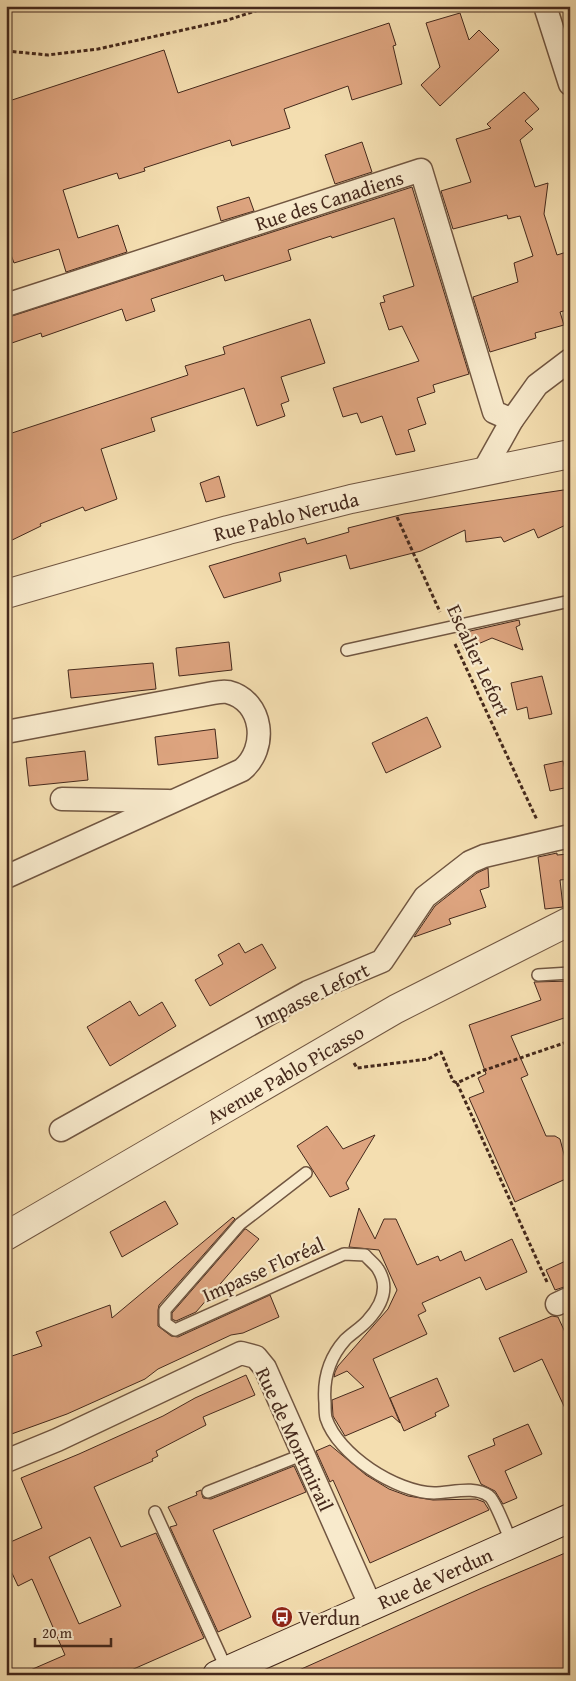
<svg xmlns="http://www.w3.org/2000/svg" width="576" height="1681" font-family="'Gentium Book Plus',serif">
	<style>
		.building { fill: #dda47f; stroke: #45291c; fill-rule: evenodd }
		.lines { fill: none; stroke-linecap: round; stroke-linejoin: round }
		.service-casing { stroke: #715641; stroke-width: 14 }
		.minor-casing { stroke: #715641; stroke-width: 25 }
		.tertiary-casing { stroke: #715641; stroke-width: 30 }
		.secondary-casing { stroke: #45291c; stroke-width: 30 }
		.path { stroke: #45291c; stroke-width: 3; stroke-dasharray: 4 2.5; stroke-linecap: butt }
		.service { stroke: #f8eacc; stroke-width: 11 }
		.minor { stroke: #f8eacc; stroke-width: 22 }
		.tertiary { stroke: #f8eacc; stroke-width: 28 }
		.secondary { stroke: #f8eacc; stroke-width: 28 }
		.labels { text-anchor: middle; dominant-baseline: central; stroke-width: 4.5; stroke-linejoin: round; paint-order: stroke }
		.street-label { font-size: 20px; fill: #45291c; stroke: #f8eacc }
		.poi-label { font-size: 20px; fill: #45291c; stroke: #f8eacc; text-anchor: start }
	</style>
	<rect width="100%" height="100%" fill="#f4deb0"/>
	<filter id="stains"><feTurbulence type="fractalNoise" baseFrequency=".004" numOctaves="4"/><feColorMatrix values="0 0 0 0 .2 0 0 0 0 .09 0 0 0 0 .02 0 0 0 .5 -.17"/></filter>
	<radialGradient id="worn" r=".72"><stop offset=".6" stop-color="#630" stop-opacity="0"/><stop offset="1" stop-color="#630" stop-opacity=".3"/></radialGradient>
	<!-- building -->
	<g class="building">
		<path d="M460,13L469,40L479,30L499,50L440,106L421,85L440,67L426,23Z"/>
		<path d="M389,23L396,45L393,46L402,84L352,100L348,86L284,109L290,128L232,146L230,140L144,168L145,171L119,179L117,173L63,190L78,238L118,225L127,252L66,272L59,249L14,263L6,241V102L164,50L178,93Z"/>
		<path d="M524,92L539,109L525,121L533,129L520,140L535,187L548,183L544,214L557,255L570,251V309L560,312L564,325L535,333L536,338L490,352L473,297L518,282L514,263L533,256L520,216L508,219L507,215L453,229L441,191L471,182L456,139L491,128L487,124Z"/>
		<path d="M362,142L372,172L335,184L325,155Z"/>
		<path d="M412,187L469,374L433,385L435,392L417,398L426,424L408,430L415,451L396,455L382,416L361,423L357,413L343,417L333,388L419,361L402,326L389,330L380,303L385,302L383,296L414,286L394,218L332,238L331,236L288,250L291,260L225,281L223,275L151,299L155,311L126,321L122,309L42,337L41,333L6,345V318Z"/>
		<path d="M249,197L254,211L221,221L217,207Z"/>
		<path d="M310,319L325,363L281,377L289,401L281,404L285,416L257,426L244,388L151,418L155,431L101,449L117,499L85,511L83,507L40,524L41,526L6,543V435L188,375L185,366L225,354L223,347Z"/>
		<path d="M219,476L225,497L206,502L200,483Z"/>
		<path d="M570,489V523L538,538L534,529L504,542L501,537L466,542L465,530L421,551L350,569L346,555L279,573L281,581L224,598L209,566L305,538L307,544L349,532L348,528L404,514Z"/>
		<path d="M519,620L520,625L516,627L523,650L492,638L464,650L457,634Z"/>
		<path d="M229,642L232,670L179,676L176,648Z"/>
		<path d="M153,663L156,689L71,698L68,670Z"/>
		<path d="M542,676L552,714L529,719L527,707L517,710L511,683Z"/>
		<path d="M427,717L441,747L386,773L372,743Z"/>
		<path d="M215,729L218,758L158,765L155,737Z"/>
		<path d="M85,751L88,780L29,786L26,758Z"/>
		<path d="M563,761L569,787L550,791L544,765Z"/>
		<path d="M557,853V855L570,854V879L560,880L563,907L545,909L538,857Z"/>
		<path d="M488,868L489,887L480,890L486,907L449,919L451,924L414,937L435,906L477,873Z"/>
		<path d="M239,943L245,953L262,944L276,968L210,1006L195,980L223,964L218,955Z"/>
		<path d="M570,981V1016L511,1036L528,1075L521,1078L546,1136H555L560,1139L570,1177L515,1202L469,1098L484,1092L478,1078L486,1074L469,1025L541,1000L534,982Z"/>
		<path d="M130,1001L139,1016L162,1002L176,1026L110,1066L87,1027Z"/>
		<path d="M327,1126L343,1149L375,1135L346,1183L349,1189L330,1197L297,1146Z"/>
		<path d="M165,1201L178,1224L122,1257L110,1232Z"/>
		<path d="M359,1208L375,1239L384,1219H396L417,1265L438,1256L440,1261L461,1251L465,1261L512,1239L527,1272L486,1290L480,1277L422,1303L426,1311L418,1315L427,1334L373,1359L400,1423L392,1416L345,1436L333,1416L332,1400L364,1387L347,1371L334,1377L335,1372L338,1366L388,1309L397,1290L379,1250L349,1247Z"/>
		<path d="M233,1217L235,1219L159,1305L158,1310V1326L171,1336L178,1337L270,1295L279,1317L243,1333L231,1335L158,1369L145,1379L67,1414L6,1436V1358L42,1346L36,1332L110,1305L112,1318Z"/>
		<path d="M245,1229H246L259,1239L196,1312L176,1321L172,1319V1313Z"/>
		<path d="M570,1259V1285L555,1290L546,1270Z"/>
		<path d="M552,1316L558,1317L570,1343V1419L542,1359L514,1372L499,1338Z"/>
		<path d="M246,1375L255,1395L203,1417L206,1425L156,1451L158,1456L152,1459L153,1461L94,1487L121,1547L156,1533L204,1638L120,1675H19L65,1655L32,1579L18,1586L11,1571L6,1573V1544L42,1528L21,1478L79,1454L163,1416L195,1398ZM90,1537L121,1606L79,1624L49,1557Z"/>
		<path d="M437,1378L449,1406L435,1413L436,1416L404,1431L390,1398Z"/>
		<path d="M528,1424L542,1454L505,1471L517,1498L503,1504L495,1491L481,1484L468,1456L495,1445L493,1439Z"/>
		<path d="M330,1445L366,1475L389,1489L408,1496L433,1500L476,1499L484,1502L489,1510L370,1563L333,1480L330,1482L316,1451Z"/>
		<path d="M294,1466L306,1492L213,1530L251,1617L218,1632L170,1527L177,1525L168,1507L197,1495L196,1492L201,1490L203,1498L211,1499Z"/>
		<path d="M570,1551V1675H288L482,1588Z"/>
	</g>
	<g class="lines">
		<!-- service casing -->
		<g class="service-casing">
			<g id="service">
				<path d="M347,650L570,601"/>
				<path d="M538,975L570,973"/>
				<path d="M306,1173L240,1224L165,1310V1323L175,1330L344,1254L365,1255C369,1260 375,1264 378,1269C390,1288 381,1306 368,1320C361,1328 352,1333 345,1340C329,1358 323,1380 325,1403C325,1408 325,1414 326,1418C338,1455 396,1492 434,1493C451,1493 474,1485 489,1496C495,1500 508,1535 512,1543"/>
				<path d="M208,1492L304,1454"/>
				<path d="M155,1512L227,1670"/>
			</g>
		</g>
		<!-- minor casing -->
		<g class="minor-casing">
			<g id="minor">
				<path d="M545,6L570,84"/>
				<path d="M6,305L421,170L494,412L512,420"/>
				<path d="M484,470L512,420L537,385L570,360"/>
				<path d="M6,732L213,693C218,692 223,691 228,692C264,701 268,749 242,770L6,877"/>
				<path d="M62,799L168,801"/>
				<path d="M61,1130L308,992L382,961L425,897L470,862L484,856L570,836"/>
				<path d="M557,1304L570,1298"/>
				<path d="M6,1461L57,1440L241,1353L256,1357L265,1368L371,1607"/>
			</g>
		</g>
		<!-- tertiary casing -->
		<g class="tertiary-casing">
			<g id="tertiary">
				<path d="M6,594L228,530L351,499L570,454"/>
				<path d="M6,1236L396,1009L570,921"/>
			</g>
		</g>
		<!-- secondary casing -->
		<g class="secondary-casing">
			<path id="secondary" d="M217,1675L570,1518"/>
		</g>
		<!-- path -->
		<g class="path">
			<path d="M6,51L48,55L98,49L228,20L270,6"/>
			<path d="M397,517L440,612"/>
			<path d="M455,644L537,820"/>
			<path d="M354,1063L357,1068L428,1059L441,1052L453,1081L457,1083"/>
			<path d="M547,1282L457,1083L485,1070L570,1041"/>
			<path d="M566,1324L570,1332"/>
		</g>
		<!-- service -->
		<use href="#service" class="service"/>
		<!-- minor -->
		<use href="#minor" class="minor"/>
		<!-- tertiary -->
		<use href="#tertiary" class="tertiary"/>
		<!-- secondary -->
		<use href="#secondary" class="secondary"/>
	</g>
	<!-- icons -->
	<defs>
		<g id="bus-disc" transform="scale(1.125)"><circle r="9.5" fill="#8f2418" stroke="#f8eacc"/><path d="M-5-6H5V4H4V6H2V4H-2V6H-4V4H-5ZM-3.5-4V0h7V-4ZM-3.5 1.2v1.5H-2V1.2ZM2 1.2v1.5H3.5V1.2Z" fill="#fff"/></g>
	</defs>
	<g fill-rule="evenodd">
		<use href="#bus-disc" x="282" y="1617"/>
	</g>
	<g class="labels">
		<!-- street labels -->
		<g class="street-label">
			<text transform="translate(329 200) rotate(-18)">Rue des Canadiens</text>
			<text transform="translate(286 516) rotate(-14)">Rue Pablo Neruda</text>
			<text transform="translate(479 660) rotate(65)">Escalier Lefort</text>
			<text transform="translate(312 995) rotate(-26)">Impasse Lefort</text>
			<text transform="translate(285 1074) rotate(-30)">Avenue Pablo Picasso</text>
			<text transform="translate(263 1269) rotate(-24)">Impasse Floréal</text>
			<text transform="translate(295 1439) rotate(65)">Rue de Montmirail</text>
			<text transform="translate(435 1578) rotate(-24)">Rue de Verdun</text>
		</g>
		<!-- poi labels -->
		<g class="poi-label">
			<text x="298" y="1617">Verdun</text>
		</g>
	</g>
	<!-- margin -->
	<rect width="576" height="1681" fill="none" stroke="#f4deb0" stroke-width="25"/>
	<rect x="8" y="8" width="561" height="1666" fill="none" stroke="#45291c" stroke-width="2.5"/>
	<rect x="12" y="12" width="551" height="1656" fill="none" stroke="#45291c"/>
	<!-- scale -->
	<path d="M35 1638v8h76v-8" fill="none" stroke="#45291c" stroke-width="2.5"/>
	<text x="42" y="1638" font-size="15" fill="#45291c" stroke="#f8eacc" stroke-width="4" paint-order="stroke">20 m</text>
	<rect width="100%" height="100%" filter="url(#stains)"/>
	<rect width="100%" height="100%" fill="url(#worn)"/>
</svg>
